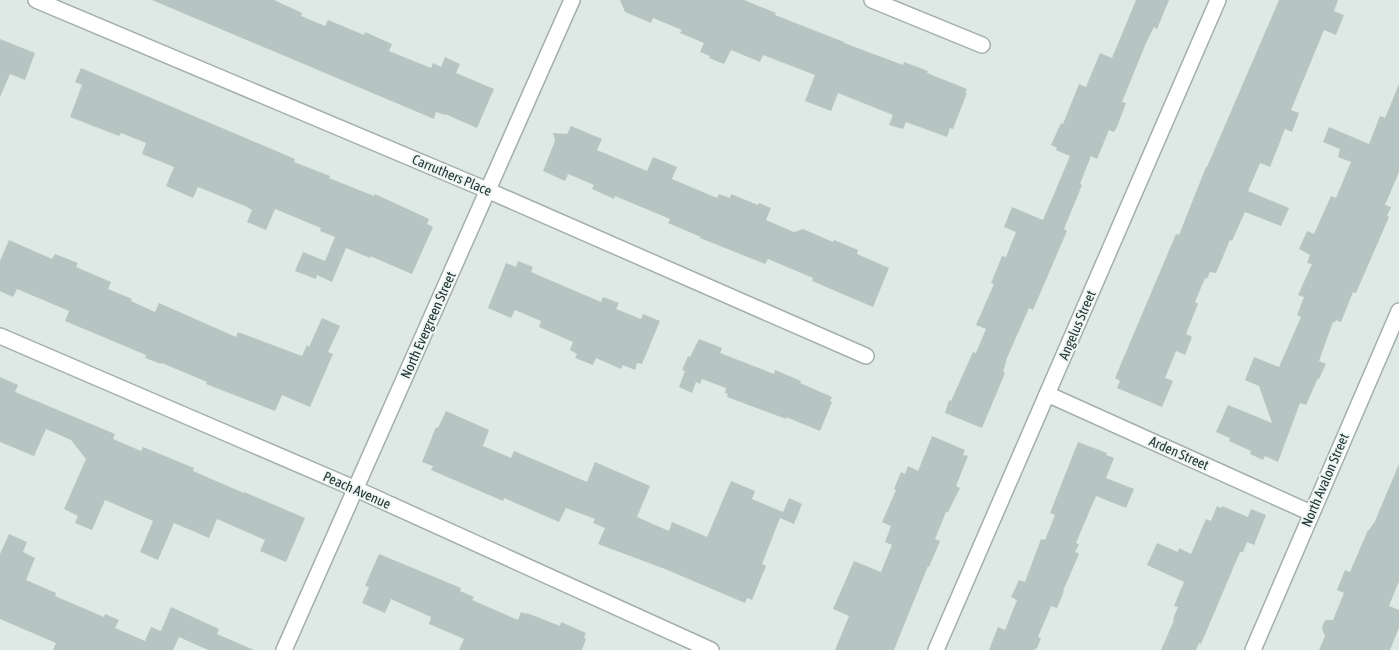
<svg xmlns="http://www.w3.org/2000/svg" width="1399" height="650" font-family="'Asap Condensed',sans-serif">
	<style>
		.building { fill: #b7c5c2 }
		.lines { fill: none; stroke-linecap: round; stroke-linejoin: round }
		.minor-casing { stroke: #a2afac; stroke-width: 18 }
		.minor { stroke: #fff; stroke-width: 15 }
		.labels { text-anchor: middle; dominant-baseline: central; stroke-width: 4; stroke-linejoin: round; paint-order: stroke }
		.street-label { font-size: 14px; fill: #213634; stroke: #eef5f3 }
	</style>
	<rect width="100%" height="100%" fill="#dee8e5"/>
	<!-- building -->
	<g class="building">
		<path d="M152,0H274L302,13L301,16L325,26L328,20L364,35L365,32L392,44L389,51L431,68L433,63L441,67L445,57L460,64L456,73L494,89L477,128L445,114V115L436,112L434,119Z"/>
		<path d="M620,0H744L776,13L775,15L844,42V43L903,65L904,62L928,71L927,73L967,89L965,93H967L953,129L950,128L947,137L906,122L903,129L889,125L893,115L838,93L831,111L805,101L815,75L763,55L760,62L731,50L724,64L709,58L710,56L700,52L704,43L680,33L682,30L653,18L651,23L625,12Z"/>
		<path d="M1136,0H1169L1157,29L1154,27L1146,43L1122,102L1126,103L1117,127L1114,132L1109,130L1097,159L1091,156L1080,184L1082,185L1064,229L1067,231L1033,310L1029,308L1007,358L1003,372L1005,373L982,428L945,413L949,400L951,401L973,352L976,353L986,329L976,325L994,284L991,283L1002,256L1006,257L1016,232L1004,227L1012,207L1043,220L1070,156L1056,150L1057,148L1051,145L1061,123L1063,124L1079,84L1086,87L1100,53L1112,58Z"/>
		<path d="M1279,0H1338L1334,11L1344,15L1336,35L1324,30L1291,110L1299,113L1292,132L1285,129L1270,167L1260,163L1248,191L1289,208L1281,226L1245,212L1232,241L1230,240L1216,273L1210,272L1207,279L1205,278L1195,302L1198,304L1186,334L1192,337L1185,355L1176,351L1165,378L1173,381L1162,407L1117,388L1120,381L1115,378L1176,234L1179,235L1206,167H1207Z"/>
		<path d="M0,39L35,53L25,80L10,74L0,97Z"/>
		<path d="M81,68L295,159L294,162L330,176L329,178L374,196L375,194L429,219L427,224L433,227L412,274L370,256V258L346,248L332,282L317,275L316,279L295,271L303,252L325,261L335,237L320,231L321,228L275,209L266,230L247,222L252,210L245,206L198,187L193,198L166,186L174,167L142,154L146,143L121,133L119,136L70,117L82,85L75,82Z"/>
		<path d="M1399,84V172L1385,205L1391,207L1387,216L1389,217L1356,293L1353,292L1341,322L1336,320L1335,322H1333L1319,361L1326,364L1319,379L1318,378L1306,405L1300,403L1278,462L1265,456L1263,460L1250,454L1251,451L1229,441L1230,438L1216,432L1228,405L1272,423L1259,386L1245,380L1254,357L1279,367L1301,317L1297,315L1304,297L1298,295L1312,264L1307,263L1310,255L1299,249L1307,231L1314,234L1331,196L1336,198L1351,162L1338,157L1340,149L1323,142L1329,127L1369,144L1380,116L1385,118Z"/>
		<path d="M571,126L602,139L597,150L647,171L653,157L677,167L672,179L717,198L719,194L730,198L731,194L758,205L759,203L771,208L766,220L794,232L803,229L833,242L834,240L858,250L857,254L889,268L873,307L812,281L813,278L768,259L765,264L700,238L701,237L668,223L670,219L615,196L614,199L592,189L594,185L568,174L565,181L543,171L555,141L553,133L567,134Z"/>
		<path d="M9,240L52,259L55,254L78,263L76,267L111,282L108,289L132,299L131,301L155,312L159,303L236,337L238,332L302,356L307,345L309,347L322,318L340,326L328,352L333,354L310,407L282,395L275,411L206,384L207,382L162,363L161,364L145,358L146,355L65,321L69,311L17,289L13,297L0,291V261Z"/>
		<path d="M518,261L533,267L531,272L601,302L603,297L619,303L616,309L641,319L643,314L660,321L642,364L637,363L635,370L623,365L621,369L596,358L593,365L575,358L577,354L570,350L573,342L539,327L541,321L515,310L511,318L488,308L506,263L516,267Z"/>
		<path d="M699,339L722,348L720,353L774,374L775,370L801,381L800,383L832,397L830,401L832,402L820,431L786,417V419L727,397L728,394L725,393L726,388L702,379L700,384L696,382L692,393L679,387L685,371L682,370L688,356L690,357Z"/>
		<path d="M0,377L18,385L15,392L115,434L113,439L141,451L143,447L194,468L193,471L244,493V492L305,518L286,562L260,551L265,540L217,519L209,538L174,523L158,560L140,552L153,521L105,500L92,530L75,523L78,516L64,509L86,459L71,440L46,429L34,456L0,442Z"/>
		<path d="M446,411L489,430L483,446L511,458L514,451L587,482L595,462L650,486L637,517L669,531L672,522L707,537L731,481L755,491L752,499L783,512L789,498L802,504L794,524L780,518L762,564L766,566L752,600L747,598L745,603L665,569L598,544L605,528L593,523L595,519L566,508L559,522L504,498L503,501L431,470L433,466L422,462L436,427L438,428Z"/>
		<path d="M932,436L965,450L963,455L968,456L956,486L960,488L948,512H946L935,539L940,541L929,567L928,566L894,650H835L849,616L833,609L854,561L881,572L892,545L885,542L891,526L882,522L896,490L894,489L901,472L905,474L908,466L918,471Z"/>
		<path d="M1078,442L1107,453L1106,455L1114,458L1106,478L1134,489L1126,508L1096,496L1076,543L1079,544L1075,552L1079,554L1063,591H1064L1057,608L1051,606L1038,637L1041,638L1037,648L1034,650H989L998,627L1005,630L1017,600L1011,597L1019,580L1025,582L1041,539L1045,540L1055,515L1050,513Z"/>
		<path d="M1399,464V581L1389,606L1399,610V628L1390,650H1319L1325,636L1322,629L1323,624L1326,620H1333L1344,593L1337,590L1345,570L1350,572L1368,530H1369L1375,521Z"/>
		<path d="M1217,506L1221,508L1222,506L1248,517L1251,509L1266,515L1254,545L1247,542L1243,552H1240L1201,644L1199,643L1196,650H1161L1174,620L1173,619L1178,607L1174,606L1184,582L1147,565L1157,543L1178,552L1179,548L1191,554L1206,519L1211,521Z"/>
		<path d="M9,534L27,542L23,552L35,558L26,580L56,593L55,596L104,617L105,614L119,620L115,628L145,641L151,627L161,631L171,607L219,629L217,634L254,650H208L179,637L173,650H53L56,643L0,619V554Z"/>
		<path d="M379,554L461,588L460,591L474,597L472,600L518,620L521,612L527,614V613L560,626L561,622L586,633L584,638L586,639L582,650H459L464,639L429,624L431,617L391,599L385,613L362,603L369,587L365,586Z"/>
	</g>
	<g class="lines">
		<!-- minor casing -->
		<g class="minor-casing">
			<g id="minor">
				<path d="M36,0L487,190L866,356"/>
				<path d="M872,0L982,45"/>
				<path d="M0,336L356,489L711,650"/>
				<path d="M1047,394L1311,513"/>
				<path d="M284,650L572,0"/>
				<path d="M936,650L1218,0"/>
				<path d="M1253,650L1399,311"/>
			</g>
		</g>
		<!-- minor -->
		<use href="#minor" class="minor"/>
	</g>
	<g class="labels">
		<!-- street labels -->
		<g class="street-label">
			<text transform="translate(452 175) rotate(23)">Carruthers Place</text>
			<text transform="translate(428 325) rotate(-66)">North Evergreen Street</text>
			<text transform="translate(1077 325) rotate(-67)">Angelus Street</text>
			<text transform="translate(1179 453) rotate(24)">Arden Street</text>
			<text transform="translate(1325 480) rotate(-67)">North Avalon Street</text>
			<text transform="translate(357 490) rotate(24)">Peach Avenue</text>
		</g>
	</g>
</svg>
